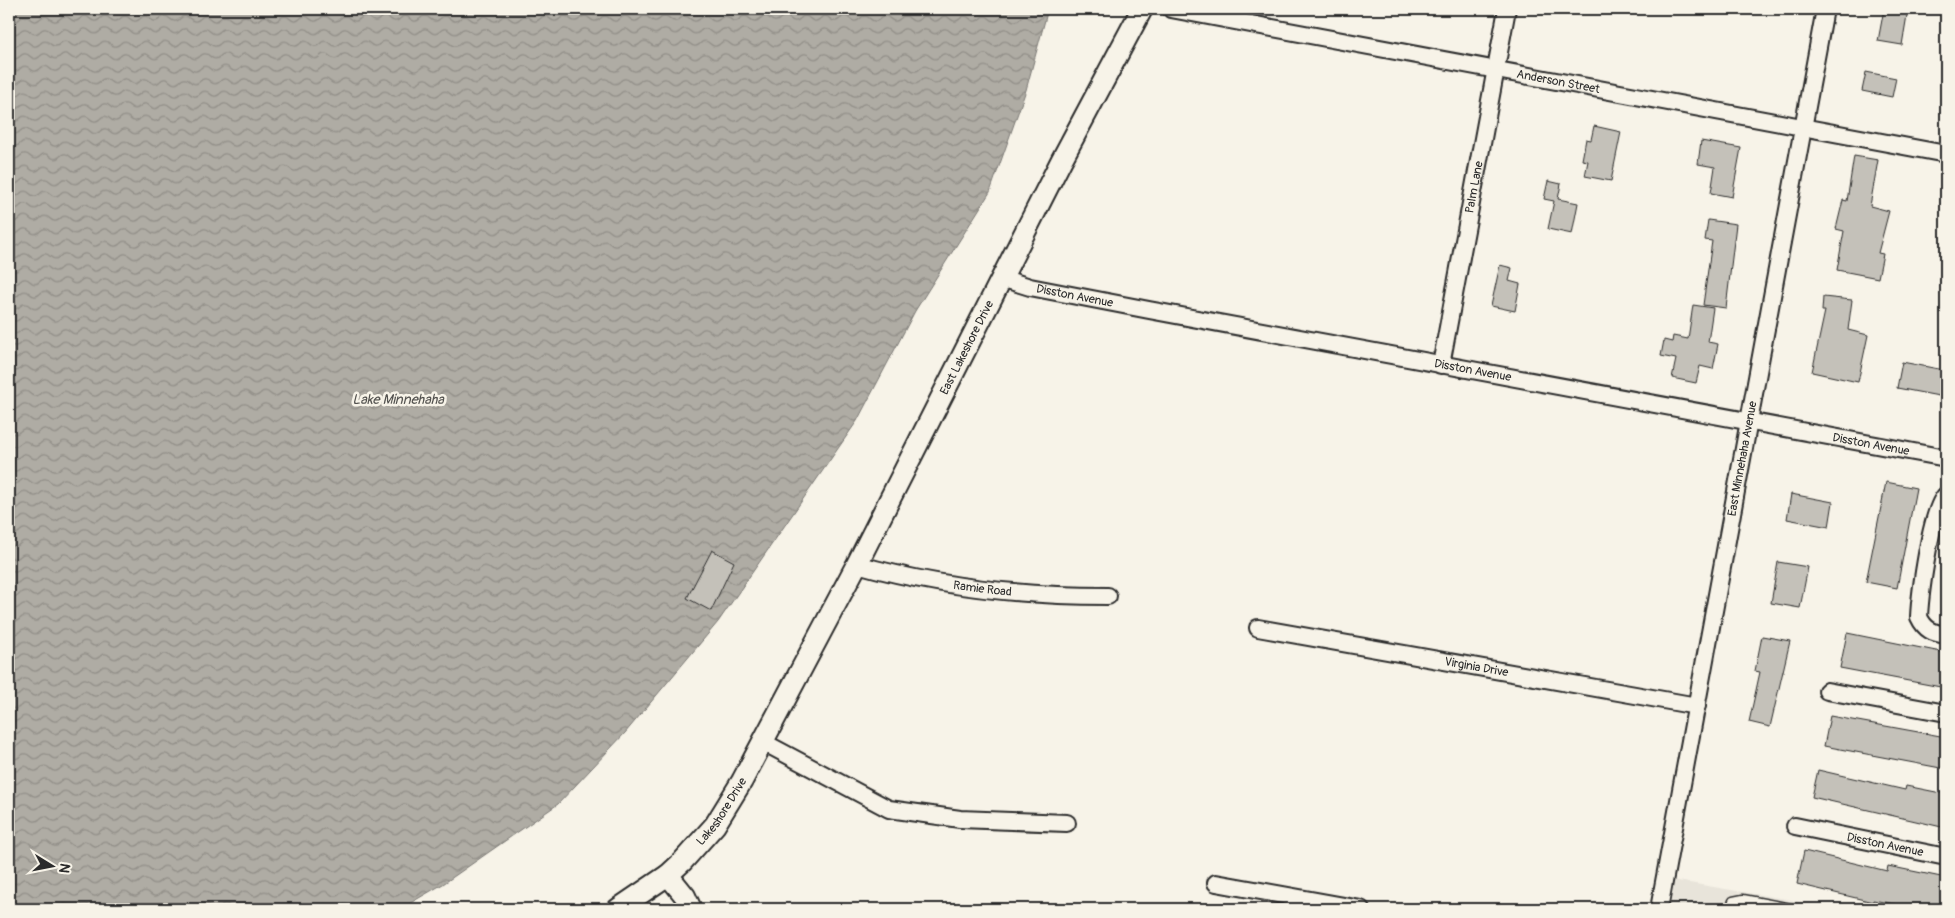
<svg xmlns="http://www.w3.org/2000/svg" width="1955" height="918" font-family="Pangolin,sans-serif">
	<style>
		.built { fill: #e8e4da }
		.water { fill: url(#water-waves); stroke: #7a7874 }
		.building { fill: #c4c1b9; stroke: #2b2b2b }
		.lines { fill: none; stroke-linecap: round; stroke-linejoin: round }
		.service-casing { stroke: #2b2b2b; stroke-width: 11 }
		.minor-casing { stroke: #2b2b2b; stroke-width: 20 }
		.tertiary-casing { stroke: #2b2b2b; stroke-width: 24 }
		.service { stroke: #f7f3e8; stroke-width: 8 }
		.minor { stroke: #f7f3e8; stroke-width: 16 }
		.tertiary { stroke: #f7f3e8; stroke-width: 20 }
		.labels { text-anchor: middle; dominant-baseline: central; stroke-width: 5; stroke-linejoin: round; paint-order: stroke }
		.street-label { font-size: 12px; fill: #2b2b2b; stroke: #f7f3e8 }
		.water-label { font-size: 14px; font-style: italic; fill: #53524f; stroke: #f7f3e8 }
	</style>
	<defs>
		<pattern id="water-waves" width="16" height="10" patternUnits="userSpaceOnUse" patternTransform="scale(1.25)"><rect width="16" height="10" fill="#afaca4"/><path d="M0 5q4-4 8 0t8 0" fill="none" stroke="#8f8c86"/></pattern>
	</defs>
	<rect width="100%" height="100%" fill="#f7f3e8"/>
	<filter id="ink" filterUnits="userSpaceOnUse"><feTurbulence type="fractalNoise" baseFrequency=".02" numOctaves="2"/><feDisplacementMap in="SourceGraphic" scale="10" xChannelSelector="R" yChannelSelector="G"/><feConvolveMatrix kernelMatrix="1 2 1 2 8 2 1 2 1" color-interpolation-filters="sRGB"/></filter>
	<g filter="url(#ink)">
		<!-- built -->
		<path class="built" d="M1672,880L1844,909H1667Z"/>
		<!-- water -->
		<path class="water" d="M9,9H1048L1026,90L990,192L915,311L857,421L718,622L625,733L558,804L443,884L400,909H9Z"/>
		<!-- building -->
		<g class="building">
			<path d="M1884,9H1908L1902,45L1878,41Z"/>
			<path d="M1866,72L1896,78L1892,97L1862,91Z"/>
			<path d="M1594,126L1621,132L1611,181L1585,176L1588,161L1582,160L1586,139L1591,140Z"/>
			<path d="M1701,141L1741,148L1732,197L1711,193L1715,167L1698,164Z"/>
			<path d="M1854,156L1878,160L1870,206L1889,211L1878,253L1883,254L1878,278L1837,270L1844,231L1836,229L1843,200L1847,201Z"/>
			<path d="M1548,181L1561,184L1558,199L1578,203L1572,234L1548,229L1554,201L1544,199Z"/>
			<path d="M1708,220L1736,224L1726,308L1703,305L1712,241L1705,240Z"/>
			<path d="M1500,265L1512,268L1509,281L1520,284L1515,311L1491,306Z"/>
			<path d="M1823,297L1852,300L1848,330L1868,335L1858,382L1812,372L1825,311H1822Z"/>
			<path d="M1693,305L1713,308L1708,342L1718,344L1713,369L1700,366L1696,383L1672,378L1676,359L1661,356L1664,340L1672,342L1673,336L1688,339Z"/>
			<path d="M1902,362L1944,370L1939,396L1897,388Z"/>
			<path d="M1886,482L1916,488L1897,588L1866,582Z"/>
			<path d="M1791,494L1833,502L1829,527L1787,519Z"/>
			<path d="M712,550L734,562L711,611L687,598Z"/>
			<path d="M1778,562L1808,567L1800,608L1771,603Z"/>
			<path d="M1847,633L1946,653V688L1840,668Z"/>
			<path d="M1762,636L1790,641L1770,727L1749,722L1760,672L1755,671Z"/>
			<path d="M1830,716L1946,737V769L1824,746Z"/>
			<path d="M1818,770L1905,790L1906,786L1946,794V828L1812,797Z"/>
			<path d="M1804,851L1887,871L1888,866L1946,878V909H1920L1873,900V902L1797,884Z"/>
		</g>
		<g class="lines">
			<!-- service casing -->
			<g class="service-casing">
				<path id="service" d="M1730,909L1733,901L1743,899L1796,909"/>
			</g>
			<!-- minor casing -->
			<g class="minor-casing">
				<g id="minor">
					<path id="s1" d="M1171,9L1946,154"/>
					<path id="s2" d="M1001,278L1030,287L1149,310L1946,458"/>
					<path id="s3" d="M1441,365L1507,9"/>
					<path d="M1946,495C1931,507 1920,596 1919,617C1925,630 1933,633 1946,635"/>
					<path id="s4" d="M857,564C938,587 1024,596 1108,596"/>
					<path id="s5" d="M1258,628L1697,706"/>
					<path d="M1827,691L1946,713"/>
					<path d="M763,742L889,809L960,819L1067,823"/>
					<path id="s6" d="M1795,826L1946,857"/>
					<path d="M1216,883L1361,909"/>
					<path id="s7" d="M1659,909L1825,9"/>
				</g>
			</g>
			<!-- tertiary casing -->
			<g class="tertiary-casing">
				<g id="tertiary">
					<path d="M668,875L685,896L691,909"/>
					<path id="s8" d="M618,909L668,875L682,862L715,825L742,781L857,564L1061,161L1142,9"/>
				</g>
			</g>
			<!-- service -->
			<use href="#service" class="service"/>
			<!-- minor -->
			<use href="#minor" class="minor"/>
			<!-- tertiary -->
			<use href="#tertiary" class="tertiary"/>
		</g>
	</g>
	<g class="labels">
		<!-- street labels -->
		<g class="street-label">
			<text stroke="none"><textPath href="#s1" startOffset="394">Anderson Street</textPath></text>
			<text stroke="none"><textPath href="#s3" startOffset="181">Palm Lane</textPath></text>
			<text stroke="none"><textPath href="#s2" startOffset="76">Disston Avenue</textPath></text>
			<text stroke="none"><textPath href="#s8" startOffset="669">East Lakeshore Drive</textPath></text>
			<text stroke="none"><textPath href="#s2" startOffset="481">Disston Avenue</textPath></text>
			<text stroke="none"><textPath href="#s2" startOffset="886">Disston Avenue</textPath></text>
			<text stroke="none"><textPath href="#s7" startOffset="458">East Minnehaha Avenue</textPath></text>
			<text stroke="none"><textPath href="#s4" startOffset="128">Ramie Road</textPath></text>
			<text stroke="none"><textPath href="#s5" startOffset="222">Virginia Drive</textPath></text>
			<text stroke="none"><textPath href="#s8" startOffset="144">Lakeshore Drive</textPath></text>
			<text stroke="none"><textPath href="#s6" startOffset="92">Disston Avenue</textPath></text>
		</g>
		<!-- water labels -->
		<g class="water-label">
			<text x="398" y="399">Lake Minnehaha</text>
		</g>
	</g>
	<!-- margin -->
	<rect width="1955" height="918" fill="none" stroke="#f7f3e8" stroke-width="30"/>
	<rect x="15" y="15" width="1925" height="888" fill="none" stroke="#2b2b2b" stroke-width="2" filter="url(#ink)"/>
	<!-- north arrow -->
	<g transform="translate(52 866) rotate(100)" stroke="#f7f3e8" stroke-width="4" paint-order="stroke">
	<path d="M0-4L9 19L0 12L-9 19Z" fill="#2b2b2b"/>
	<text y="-8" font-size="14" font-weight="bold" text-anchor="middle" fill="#2b2b2b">N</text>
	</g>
</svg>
